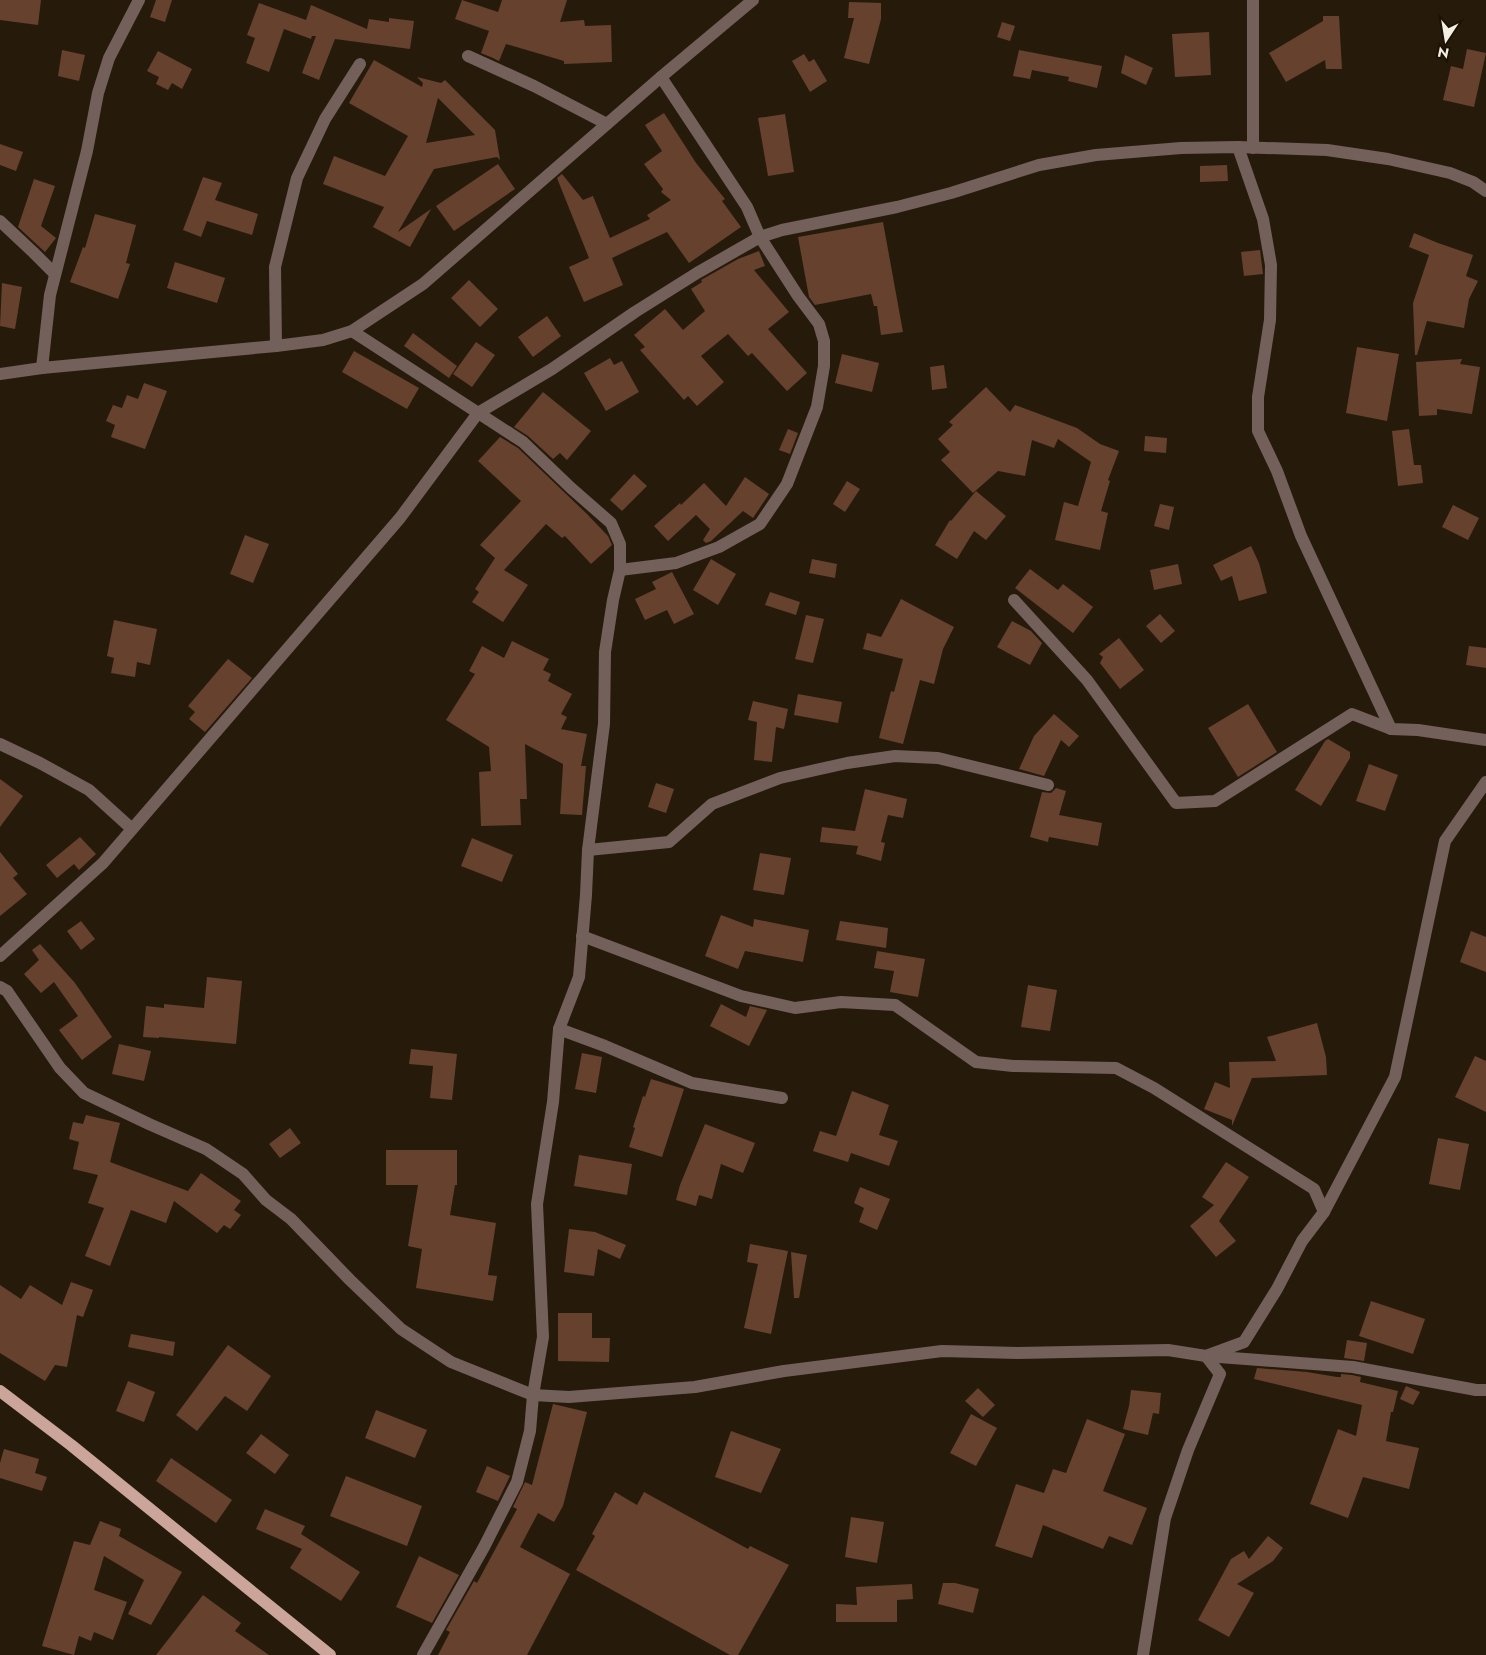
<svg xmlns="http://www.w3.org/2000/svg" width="1486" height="1655" font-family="Jost,sans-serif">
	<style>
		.building { fill: #65412e; fill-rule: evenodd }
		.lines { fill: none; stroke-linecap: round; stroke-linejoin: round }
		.minor { stroke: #73605b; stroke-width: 12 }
		.tertiary { stroke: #73605b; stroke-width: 12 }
		.primary { stroke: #cba49a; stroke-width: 12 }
	</style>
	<rect width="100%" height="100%" fill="#261b0b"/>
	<!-- building -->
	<g class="building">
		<path d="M0,0H41L38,25L0,20Z"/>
		<path d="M156,0H172L165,22L150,17Z"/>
		<path d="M462,0L498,12L502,0H567L560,22L584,20L585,26L611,25L612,62L564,64V61L506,44L499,61L493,58L481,53L489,31L455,19Z"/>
		<path d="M849,2L881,3V19L869,64L844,58L854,18H848Z"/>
		<path d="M259,3L306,20L311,5L367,29L369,19L389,22V18L414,21L410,49L335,39L319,80L302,73L316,36H312L311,39L284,29L269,72L246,63L255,38L247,35Z"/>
		<path d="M1323,16H1339L1342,69H1326L1325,60L1286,82L1269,53L1323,21Z"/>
		<path d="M1002,22L1015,26L1010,41L997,37Z"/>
		<path d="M1209,32L1211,75L1175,77L1172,34Z"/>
		<path d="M1467,49L1486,53L1474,107L1443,100L1451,66L1463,69Z"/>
		<path d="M62,50L85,55L79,81L58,76Z"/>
		<path d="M1019,50L1102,66L1097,88L1068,81L1069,77L1032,70L1030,79L1013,76Z"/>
		<path d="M158,51L192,69L182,89L172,83L168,90L156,84L159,77L147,71Z"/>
		<path d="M804,54L809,62L814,59L827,81L810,92L792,61Z"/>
		<path d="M1125,55L1153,68L1146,85L1121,73Z"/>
		<path d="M374,60L422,87L423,83L417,77L441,83L445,80L495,130L500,160L497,157L434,169L398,232L431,209L410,247L373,227L384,207L323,184L334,156L385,176L408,136L349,103ZM438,98L475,135L426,143Z"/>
		<path d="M664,113L696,163L725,199L722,201L741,227L689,263L667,232L612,258L623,285L584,302L569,267L589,258L557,178L562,174L583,200L593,196L610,238L650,219L647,215L671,200L661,192L663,189L644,164L662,151L645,125Z"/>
		<path d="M785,114L794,172L768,176L758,118Z"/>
		<path d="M0,144L23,152L16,171L0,165Z"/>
		<path d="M498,164L515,189L454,231L436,206Z"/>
		<path d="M1227,165L1228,181L1200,182V166Z"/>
		<path d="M203,177L222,183L215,200L258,214L252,235L207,221L201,237L183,230Z"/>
		<path d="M34,179L55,186L41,226L56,238L45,252L18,227Z"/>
		<path d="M95,214L136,225L126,263L130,264L118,299L70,282L83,247L85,248Z"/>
		<path d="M883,222L903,332L881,335L877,306H874L871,294L815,305L809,297L798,237Z"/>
		<path d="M1414,233L1438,243L1473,255L1466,276L1478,281L1469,299L1464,328L1427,321L1417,355H1415L1413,303L1429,255L1409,247Z"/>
		<path d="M1260,250L1263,274L1244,276L1241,252Z"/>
		<path d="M759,251L765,266L754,270L789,312L768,329L807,373L787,391L752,353L748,356L728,334L701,356L724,382L697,406L688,396L684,400L640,350L645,347L634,335L665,309L683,330L705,311L691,289L702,282L701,280L738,259Z"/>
		<path d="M175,262L225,278L217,303L167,288Z"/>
		<path d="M469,280L498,309L480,327L451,298Z"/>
		<path d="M2,283L22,287L15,329L0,326Z"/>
		<path d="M547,316L561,336L533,357L518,337Z"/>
		<path d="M413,333L457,366L449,378L404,346Z"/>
		<path d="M476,342L495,355L472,387L453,374Z"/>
		<path d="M1357,347L1399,354L1387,421L1346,413Z"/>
		<path d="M354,351L419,388L407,409L342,372Z"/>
		<path d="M842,354L879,363L872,392L835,383Z"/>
		<path d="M610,358L614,365L622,361L639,392L606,411L584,373Z"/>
		<path d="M1462,359L1460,364L1480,367L1472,414L1437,409V415L1419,416L1416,362Z"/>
		<path d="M944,365L947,388L932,390L930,367Z"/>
		<path d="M144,383L167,391L145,449L111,437L115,425L106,421L113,405L122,408L127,395L138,399Z"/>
		<path d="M986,387L1010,412L1015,405L1077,428L1100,444L1119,451L1108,480L1110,481L1101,511L1108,513L1100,550L1055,540L1064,502L1078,506L1091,462L1058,439L1054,448L1032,440L1025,476L998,471L973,493L941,460L950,452L938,439L953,425L949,422Z"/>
		<path d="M543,392L591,431L567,460L560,453L553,459L528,436L514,427Z"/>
		<path d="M788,429L798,433L790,454L779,450Z"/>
		<path d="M1409,429L1414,465H1421L1423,483L1398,486L1392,431Z"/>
		<path d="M1145,436L1167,438L1166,453L1144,451Z"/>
		<path d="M500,437L518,448L587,514L608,536L612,545L591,564L565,536L562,538L546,524L504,570L528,585L503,622L472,602L479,592L475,589L495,558L480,545L521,501L478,461Z"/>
		<path d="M634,474L647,486L622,511L610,500Z"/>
		<path d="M745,477L769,494L753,518L743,511L711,541L706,543L703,540L710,529L696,515L668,541L654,526L680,503L681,505L704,483L726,506Z"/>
		<path d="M847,481L860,489L845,512L833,504Z"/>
		<path d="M976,491L1006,516L986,540L974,531L957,559L935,545L950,520L951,521Z"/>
		<path d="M1160,504L1174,507L1169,530L1154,526Z"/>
		<path d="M1453,505L1479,518L1468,540L1442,527Z"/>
		<path d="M245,535L269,544L253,583L230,574Z"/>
		<path d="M1251,546L1259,563L1267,593L1239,601L1232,576L1221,581L1213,565Z"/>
		<path d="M711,559L736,574L718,605L693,590Z"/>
		<path d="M812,559L837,564L835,578L809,573Z"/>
		<path d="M1178,564L1182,584L1154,590L1150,570Z"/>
		<path d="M1030,569L1058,590L1063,584L1093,607L1073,633L1015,588Z"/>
		<path d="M672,572L694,614L674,624L667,610L645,620L635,599L656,589L652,582Z"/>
		<path d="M770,592L800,602L796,615L765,605Z"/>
		<path d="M901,599L954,627L943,649L934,684L920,680L903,744L879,738L891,691L894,692L903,659L863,649L867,633L881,637Z"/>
		<path d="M1160,614L1175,631L1161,643L1146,626Z"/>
		<path d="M806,615L824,619L813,663L795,659Z"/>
		<path d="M114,620L157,629L150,665L137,662L135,677L111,673L114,658L107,656Z"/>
		<path d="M1012,621L1031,631L1042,643L1030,665L997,647Z"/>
		<path d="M1119,638L1144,670L1120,689L1100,663L1103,657L1099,654Z"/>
		<path d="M512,641L549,659L543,670L551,674L548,681L572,694L561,714L567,717L561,729L587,734L581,766H586L582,815L560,814L563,764L525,744L527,799H520L521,825L481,826L479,772L491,771L489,747L446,720L475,674L469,671L482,646L504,658Z"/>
		<path d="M1469,646L1486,648V668L1466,665Z"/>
		<path d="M228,659L252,678L205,732L189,719L195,712L188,706Z"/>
		<path d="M798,694L842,702L838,723L794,715Z"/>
		<path d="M753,701L788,709L784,729L776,727L772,762L754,760L757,722L748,720Z"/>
		<path d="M1248,704L1277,752L1238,777L1208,728Z"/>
		<path d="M1054,714L1079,736L1069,747L1061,740L1044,776L1019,769L1034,736Z"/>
		<path d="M1328,739L1350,752V758L1321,806L1295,790L1325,741Z"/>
		<path d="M1369,764L1398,775L1385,811L1356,801Z"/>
		<path d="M0,779L23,796L0,827Z"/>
		<path d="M656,783L674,789L666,813L648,807Z"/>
		<path d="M1056,788L1066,791L1059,815L1102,823L1098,846L1049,837L1048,842L1030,837L1042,792L1051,793Z"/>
		<path d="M865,789L907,799L903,818L888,815L881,842L885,843L881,861L856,854L858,846L820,842L822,827L855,831Z"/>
		<path d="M80,837L96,854L79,870L74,864L57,878L46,865Z"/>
		<path d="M472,838L513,855L502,882L461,866Z"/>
		<path d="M0,852L18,874L13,878L27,894L0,916Z"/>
		<path d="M760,853L791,858L784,895L753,890Z"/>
		<path d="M721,915L753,927L754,919L809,930L803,962L745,951L738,969L705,956Z"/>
		<path d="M81,921L95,939L81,950L67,931Z"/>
		<path d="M840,921L888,928L886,948L836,940Z"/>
		<path d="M1471,931L1486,937V972L1460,962Z"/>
		<path d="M40,944L75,983L112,1037L82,1060L59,1030L78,1016L54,982L41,993L24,974L39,960L32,950Z"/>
		<path d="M877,951L925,959L918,997L890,992L894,971L874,968Z"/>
		<path d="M207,977L242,981L236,1044L159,1037V1038L143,1037L146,1006L164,1008V1004L204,1008Z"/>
		<path d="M1028,985L1057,990L1050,1031L1021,1027Z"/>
		<path d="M721,1004L746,1017L750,1006L767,1010L749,1046L710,1026Z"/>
		<path d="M1317,1023L1326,1057L1327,1075L1252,1078L1232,1126V1120L1204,1109L1215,1082L1230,1088L1229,1062L1276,1061L1267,1037Z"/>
		<path d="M119,1044L151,1051L144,1081L112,1074Z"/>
		<path d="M411,1049L457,1054L452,1100L430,1098L433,1066L409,1064Z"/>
		<path d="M582,1053L602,1057L596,1093L575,1089Z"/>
		<path d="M1475,1056L1486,1061V1112L1455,1097Z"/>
		<path d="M651,1079L684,1089L662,1157L629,1147L635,1128L633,1127L643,1096L645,1097Z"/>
		<path d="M852,1091L889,1105L879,1135L898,1141L889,1166L851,1153L848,1162L813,1151L820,1131L836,1136Z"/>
		<path d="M86,1115L120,1123L110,1162L188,1191L201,1173L241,1201L234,1210L241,1215L230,1229L224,1225L217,1233L174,1201L166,1223L131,1210L110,1266L85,1256L104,1208L88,1203L98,1175L73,1169L79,1142L69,1139L73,1122L83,1124Z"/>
		<path d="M705,1124L755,1143L743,1173L721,1164L712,1199L699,1195L696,1206L676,1200L680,1185Z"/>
		<path d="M290,1128L301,1143L280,1158L269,1144Z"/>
		<path d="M1438,1138L1469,1144L1460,1190L1429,1184Z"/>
		<path d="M386,1150H457V1185H455L450,1215L496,1223L488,1275L497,1276L493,1301L416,1288L422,1249L408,1246L418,1185H386Z"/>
		<path d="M579,1155L632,1164L627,1195L574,1186Z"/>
		<path d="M1226,1162L1249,1177L1219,1221L1236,1241L1216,1257L1190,1226L1214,1205L1202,1197Z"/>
		<path d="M860,1187L890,1199L877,1230L859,1222L864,1208L854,1203Z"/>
		<path d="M569,1229L595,1232L626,1245L620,1259L598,1249L594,1276L564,1272Z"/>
		<path d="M750,1244L788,1251L771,1334L744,1328L758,1264L747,1262Z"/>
		<path d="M791,1252L807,1255L799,1298H794Z"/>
		<path d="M71,1282L93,1290L83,1317L77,1315L67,1367L55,1365L45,1381L0,1353V1285L21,1299L30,1285L62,1305Z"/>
		<path d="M1371,1301L1425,1319L1413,1354L1359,1336Z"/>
		<path d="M558,1313H592V1338H610L609,1362L558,1361Z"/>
		<path d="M131,1334L175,1342L173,1356L128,1347Z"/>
		<path d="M1347,1340L1367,1343L1364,1361L1344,1358Z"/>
		<path d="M228,1345L271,1376L247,1411L225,1396L197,1431L176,1415Z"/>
		<path d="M1257,1368L1307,1372L1337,1377H1341V1374L1352,1375L1361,1377L1360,1382L1398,1391L1393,1412H1391L1386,1441L1419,1448L1409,1489L1363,1477L1348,1518L1310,1504L1338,1429L1356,1436L1362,1405L1254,1379Z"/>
		<path d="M128,1381L155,1392L144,1422L116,1411Z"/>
		<path d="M1406,1386L1420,1392L1413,1405L1400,1399Z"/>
		<path d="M978,1388L995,1405L983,1417L965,1401Z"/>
		<path d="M1131,1390L1161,1393L1159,1414L1153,1413L1148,1435L1123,1429L1129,1406Z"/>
		<path d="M553,1404L587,1412L563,1506L554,1522L538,1513L520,1547L570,1574L527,1655H438L450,1632L446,1630L474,1581L477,1583L517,1509L513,1507L525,1482L532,1485Z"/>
		<path d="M376,1410L427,1430L415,1458L365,1438Z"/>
		<path d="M971,1414L997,1428L976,1466L950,1453Z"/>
		<path d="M1087,1419L1125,1434L1103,1491L1147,1508L1132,1545L1109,1536L1103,1549L1043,1525L1032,1558L995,1546L1016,1484L1044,1493L1053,1469L1066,1473Z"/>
		<path d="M731,1431L781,1449L761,1493L715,1477Z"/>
		<path d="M261,1434L289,1455L275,1474L246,1453Z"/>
		<path d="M4,1449L39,1459L35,1473L47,1477L42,1491L0,1478V1463Z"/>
		<path d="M171,1458L232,1500L216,1523L156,1481Z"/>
		<path d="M487,1466L510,1476L498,1501L476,1492Z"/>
		<path d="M346,1476L422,1506L407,1546L330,1516Z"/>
		<path d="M615,1492L637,1505L644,1492L748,1549L750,1546L789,1565L738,1655H730L576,1570L595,1536L592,1534Z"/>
		<path d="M265,1509L305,1526L301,1534L360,1572L341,1601L290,1568L302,1549L256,1529Z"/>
		<path d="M851,1517L884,1522L877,1563L845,1557Z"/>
		<path d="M100,1521L121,1529L119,1536L182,1572L151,1625L128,1614L144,1580L104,1556L94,1590L127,1602L113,1640L94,1632L91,1641L79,1636L74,1655L42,1646L74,1541L90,1545Z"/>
		<path d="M1268,1536L1283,1548L1273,1561L1237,1584L1254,1593L1229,1637L1198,1620L1231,1559L1244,1551L1249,1559Z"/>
		<path d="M419,1556L459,1575L432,1623L396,1607Z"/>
		<path d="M943,1583H955L979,1589L973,1613L938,1604Z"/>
		<path d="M912,1584L913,1599L897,1600V1622H836V1604L857,1605L856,1587Z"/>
		<path d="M203,1595L241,1623L235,1631L269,1655H156Z"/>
	</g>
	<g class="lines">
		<!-- minor -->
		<g class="minor">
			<path d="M1253,0V148"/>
			<path d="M468,56L534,86L607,124"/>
			<path d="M1238,147L1263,219L1271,265L1270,320L1258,397V431L1277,471L1301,536L1391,729L1418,730L1486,740"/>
			<path d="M0,221L33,252L55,274"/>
			<path d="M352,331L523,442L571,488L611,523L620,544V570L613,600L605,652L604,724L588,850L586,895L579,977L559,1029L553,1102L537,1204L543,1337L533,1395L530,1431L517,1482L484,1547L423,1655"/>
			<path d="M276,346L275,267L297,178L325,119L360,64"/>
			<path d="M42,368L50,295L87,151L98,93L109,58L139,0"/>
			<path d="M620,570L676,563L719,547L760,524L787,484L817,407L824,366V341L819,324L798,296L760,237L747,207L661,77"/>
			<path d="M1014,600L1087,680L1176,803L1215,801L1352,714L1391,729"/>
			<path d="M0,744L40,763L89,790L132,829"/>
			<path d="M588,850L669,842L712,804L780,778L847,763L895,756L938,758L1048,785"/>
			<path d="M582,936L741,996L795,1008L841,1002L895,1005L976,1062L1013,1066L1116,1068L1154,1088L1314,1189L1324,1212"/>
			<path d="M0,956L103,863L400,518L478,413L552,369L635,312L697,273L760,237L782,230L897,207L951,193L1039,165L1096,155L1181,148L1238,147L1327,150L1388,159L1450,173L1473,182L1486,191"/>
			<path d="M0,987L7,991L60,1068L84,1093L149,1124L206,1149L243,1174L266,1200L291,1219L350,1280L401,1329L451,1362L533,1395L569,1397L695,1387L784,1371L942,1351L1018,1353L1168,1350L1206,1356L1353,1367L1476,1390H1486"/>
			<path d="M559,1029L605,1046L692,1083L782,1098"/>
			<path d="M1143,1655L1165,1518L1188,1450L1220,1374L1206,1356L1244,1342L1277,1289L1302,1241L1324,1212L1395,1077L1445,841L1486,782"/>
		</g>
		<!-- tertiary -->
		<path class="tertiary" d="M0,374L42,368L276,346L323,340L352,331L423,284L661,77L753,0"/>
		<!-- primary -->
		<path class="primary" d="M0,1391L71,1445L330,1655"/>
	</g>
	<!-- north arrow -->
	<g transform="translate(1446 40) rotate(192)" stroke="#1c1203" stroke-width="4" paint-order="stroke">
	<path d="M0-4L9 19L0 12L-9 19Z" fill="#f5eee3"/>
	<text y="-8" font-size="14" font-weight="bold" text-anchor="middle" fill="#f5eee3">N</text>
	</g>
</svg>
